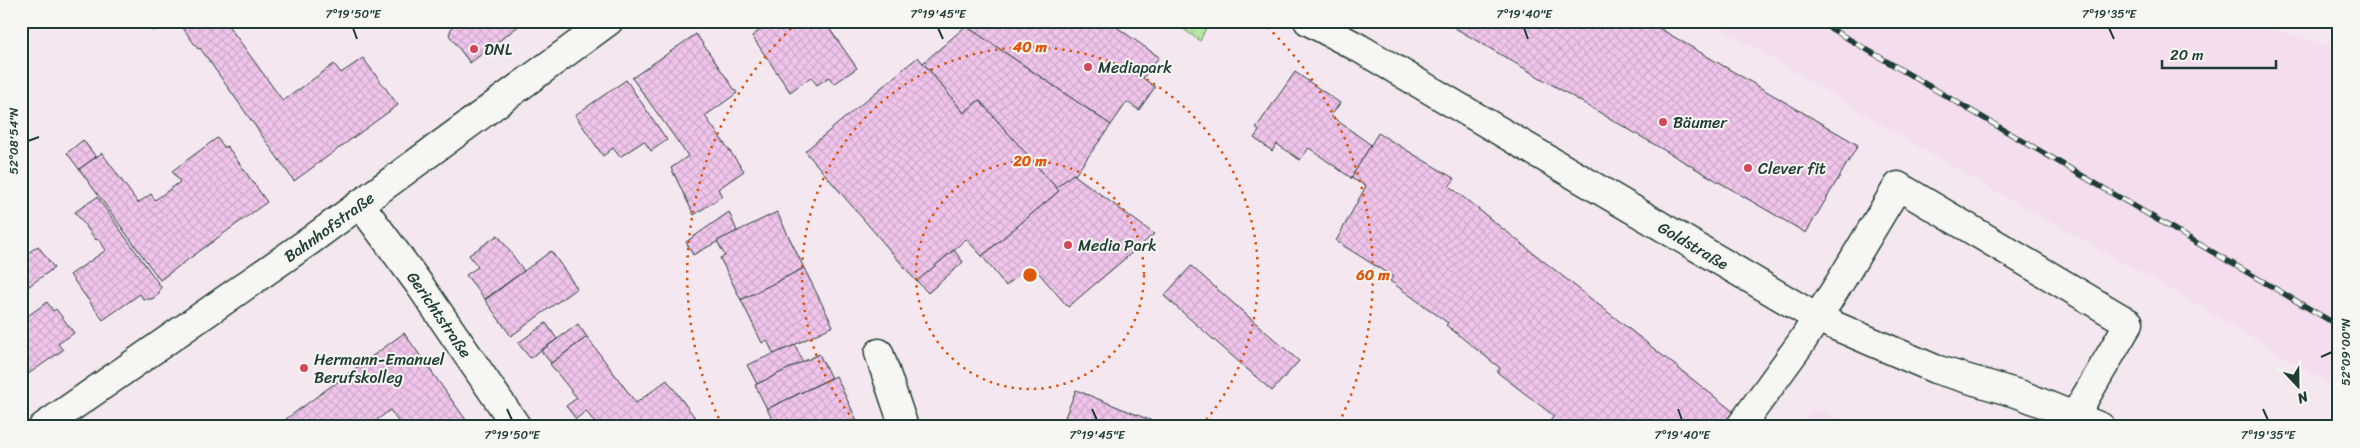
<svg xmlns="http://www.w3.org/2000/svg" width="2360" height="448" font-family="Sriracha,sans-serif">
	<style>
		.built { fill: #f3ddee }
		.grass { fill: url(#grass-dots); stroke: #6c926c }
		.building { fill: url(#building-cross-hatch); stroke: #1f3d34 }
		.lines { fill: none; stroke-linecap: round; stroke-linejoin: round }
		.minor-casing { stroke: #1f3d34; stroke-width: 31 }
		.minor { stroke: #f6f6f2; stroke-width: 28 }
		.rail-casing { stroke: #1f3d34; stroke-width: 5.5 }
		.rail { stroke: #f6f6f2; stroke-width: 4; stroke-dasharray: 11; stroke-linecap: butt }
		.ticks { fill: none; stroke: #1f3d34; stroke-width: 2 }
		.ring { fill: none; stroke: #de580e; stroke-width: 2.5; stroke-dasharray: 2.5 5 }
		.poi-dot { fill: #d1495b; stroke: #f6f6f2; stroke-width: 2 }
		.labels { text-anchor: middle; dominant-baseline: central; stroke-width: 4; stroke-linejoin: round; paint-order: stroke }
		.poi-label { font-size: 16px; fill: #1f3d34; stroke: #f6f6f2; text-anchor: start }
		.street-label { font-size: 16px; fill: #1f3d34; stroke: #f6f6f2 }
		.centre { fill: #de580e; stroke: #f6f6f2; stroke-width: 2.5 }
		.ring-label { font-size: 15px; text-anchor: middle; font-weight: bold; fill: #de580e; stroke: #f6f6f2; stroke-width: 4; stroke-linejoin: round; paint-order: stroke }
		.neatline { fill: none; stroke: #1f3d34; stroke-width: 2 }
		.ticks-label { font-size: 12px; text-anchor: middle; fill: #1f3d34 }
	</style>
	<defs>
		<pattern id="grass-dots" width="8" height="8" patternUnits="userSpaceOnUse" patternTransform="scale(1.25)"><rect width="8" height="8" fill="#b8e6a4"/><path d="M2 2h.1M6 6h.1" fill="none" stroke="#9ec68e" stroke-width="1.8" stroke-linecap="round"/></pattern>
		<pattern id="building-cross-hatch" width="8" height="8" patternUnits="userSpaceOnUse" patternTransform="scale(1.25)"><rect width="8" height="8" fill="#f1c5eb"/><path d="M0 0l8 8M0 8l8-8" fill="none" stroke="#ceaaca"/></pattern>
	</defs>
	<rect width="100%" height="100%" fill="#f4e7f0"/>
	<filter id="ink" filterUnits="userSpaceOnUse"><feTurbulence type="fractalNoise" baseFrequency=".02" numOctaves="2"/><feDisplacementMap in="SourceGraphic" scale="10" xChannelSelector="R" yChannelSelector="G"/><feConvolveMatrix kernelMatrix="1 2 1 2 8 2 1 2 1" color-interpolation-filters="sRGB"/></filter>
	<g filter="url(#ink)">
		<!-- built -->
		<g class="built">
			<path d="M1710,21H2241L2339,48V389L2169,288L1956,169Z"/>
			<path d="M1812,409L1865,427H1798Z"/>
		</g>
		<!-- grass -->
		<path class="grass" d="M1172,21H1207L1209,22L1200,41Z"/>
		<!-- building -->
		<g class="building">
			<path d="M147,21H167L154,31Z"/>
			<path d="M178,21H225L283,101L334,64L341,73L363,58L398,105L294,181L200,48L198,49Z"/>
			<path d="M454,21H522L520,25L470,63L449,35Z"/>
			<path d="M773,21H824L857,68L834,84L829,77L817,85L811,77L790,92L752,36Z"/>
			<path d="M965,21H1108L1159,57L1143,78L1155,87L1139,110L1127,102L1111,125L966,26L967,23Z"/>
			<path d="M1443,21H1647L1858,145L1806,233Z"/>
			<path d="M966,26L1111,125L1075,175L1073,174L1056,188L979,100L964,113L923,63Z"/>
			<path d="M696,34L737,93L705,116L744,171L718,189L722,196L694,215L671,168L688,156L632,78Z"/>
			<path d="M918,57L964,113L979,100L1059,191L982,256L966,239L917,282L805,151Z"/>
			<path d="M1295,72L1340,103L1331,116L1371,145L1351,178L1309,148L1300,160L1277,144L1272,151L1254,138L1259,131L1256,128Z"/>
			<path d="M626,80L667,140L651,151L644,141L620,157L613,148L603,156L575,115Z"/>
			<path d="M1378,133L1455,179L1449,186L1735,413L1724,427H1557L1550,421L1554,416L1497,372L1500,368L1446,325L1448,323L1390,281L1393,277L1336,241L1366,186L1351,178Z"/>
			<path d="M217,138L225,148L227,146L267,202L160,280L79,169L102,153L138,203L151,194L155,200L180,182L172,171Z"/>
			<path d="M83,140L96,157L79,169L67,153Z"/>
			<path d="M1073,174L1154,234L1068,307L1031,264L1006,286L982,256L1059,191L1056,188Z"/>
			<path d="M97,197L161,287L158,295L152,299H143L140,294L103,320L70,275L106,250L98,239L96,240L75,212Z"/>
			<path d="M729,212L737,231L693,255L686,242Z"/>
			<path d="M777,212L804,268L741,300L720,258L725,256L717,241Z"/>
			<path d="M498,235L524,271L485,299L466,275L478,267L469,255Z"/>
			<path d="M38,246L54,268L29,286L21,276V258Z"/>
			<path d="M954,250L963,262L928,293L917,281Z"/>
			<path d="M551,251L577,288L511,336L485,300Z"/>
			<path d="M1191,266L1299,361L1272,391L1164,296Z"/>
			<path d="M804,268L833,326L774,355L767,340L762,343L741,300Z"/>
			<path d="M21,276L29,286L21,292Z"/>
			<path d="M47,302L53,311L56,309L74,333L58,344L63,350L21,379V321Z"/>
			<path d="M546,323L557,339L530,358L518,343Z"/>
			<path d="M578,324L587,337L551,363L541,351Z"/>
			<path d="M404,333L471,427H402L390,410L368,427H275Z"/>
			<path d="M587,337L636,403L667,380L702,427H598L586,411L576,419L566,406L577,398L550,364Z"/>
			<path d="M795,345L803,362L757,384L747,365Z"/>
			<path d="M819,354L831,378L767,409L755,385Z"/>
			<path d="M836,376L860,427H776L767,409Z"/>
			<path d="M1076,390L1167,427H1061Z"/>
		</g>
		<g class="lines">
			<!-- minor casing -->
			<g class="minor-casing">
				<g id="minor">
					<path id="s1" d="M1308,21L1359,48L1817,318L1935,369L2022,395L2101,427"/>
					<path id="s2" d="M360,204L419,284L517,427"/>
					<path d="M879,353L904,427"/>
					<path id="s3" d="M43,427L311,240L609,21"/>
					<path d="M1740,427L1801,343L1842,279L1898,186L2129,323L2075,415"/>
				</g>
			</g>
			<!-- minor -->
			<use href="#minor" class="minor"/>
			<!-- rail casing -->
			<g class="rail-casing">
				<path id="rail" d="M1818,21L2339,326"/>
			</g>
			<!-- rail -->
			<use href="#rail" class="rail"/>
		</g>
	</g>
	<!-- ticks -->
	<path class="ticks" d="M353,28L357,39M938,28L943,39M1524,28L1528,39M2109,28L2114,39M28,141L39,137M2321,357L2332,352M507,409L512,420M1092,409L1097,420M1678,409L1682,420M2263,409L2268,420"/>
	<!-- distance rings -->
	<g class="ring">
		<circle cx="1030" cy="275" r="114"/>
		<path d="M859 426A228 228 0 1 1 1201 426"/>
		<path d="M722 425A343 343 0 0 1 798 22M1262 22A343 343 0 0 1 1338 425"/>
	</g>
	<!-- markers -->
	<g class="poi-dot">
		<circle cx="474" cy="49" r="5"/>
		<circle cx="1088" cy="67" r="5"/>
		<circle cx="1663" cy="122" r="5"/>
		<circle cx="1748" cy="168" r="5"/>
		<circle cx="1068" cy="245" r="5"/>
		<circle cx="304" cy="368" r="5"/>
	</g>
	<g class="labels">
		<!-- poi labels -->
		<g class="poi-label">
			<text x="484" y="49">DNL</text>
			<text x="1098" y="67">Mediapark</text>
			<text x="1673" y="122">Bäumer</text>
			<text x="1758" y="168">Clever fit</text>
			<text x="1078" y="245">Media Park</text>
			<text x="314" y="359">Hermann-Emanuel<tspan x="314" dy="18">Berufskolleg</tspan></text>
		</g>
		<!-- street labels -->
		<g class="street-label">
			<text stroke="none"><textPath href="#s3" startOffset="349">Bahnhofstraße</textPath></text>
			<text stroke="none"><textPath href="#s1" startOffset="446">Goldstraße</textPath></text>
			<text stroke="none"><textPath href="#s2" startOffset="136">Gerichtstraße</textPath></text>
		</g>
	</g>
	<circle cx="1030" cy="275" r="8" class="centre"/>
	<g class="ring-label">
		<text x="1030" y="52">40 m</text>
		<text x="1030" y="166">20 m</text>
		<text x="1373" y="280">60 m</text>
	</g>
	<!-- margin -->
	<rect width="2360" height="448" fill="none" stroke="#f6f6f2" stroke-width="55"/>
	<!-- north arrow -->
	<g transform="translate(2298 386) rotate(158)" stroke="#f6f6f2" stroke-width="4" paint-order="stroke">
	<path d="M0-4L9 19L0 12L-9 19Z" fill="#1f3d34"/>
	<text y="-8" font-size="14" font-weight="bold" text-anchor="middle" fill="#1f3d34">N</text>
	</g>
	<!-- scale -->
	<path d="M2162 60v8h114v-8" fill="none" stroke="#1f3d34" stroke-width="2.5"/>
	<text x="2170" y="60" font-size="15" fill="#1f3d34" stroke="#f6f6f2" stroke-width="4" paint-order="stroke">20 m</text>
	<rect x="28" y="28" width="2304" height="392" class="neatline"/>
	<g class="ticks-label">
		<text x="353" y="18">7°19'50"E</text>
		<text x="938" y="18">7°19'45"E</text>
		<text x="1524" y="18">7°19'40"E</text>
		<text x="2109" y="18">7°19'35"E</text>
		<text transform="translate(14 141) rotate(-90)" y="4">52°08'54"N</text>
		<text transform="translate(2346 352) rotate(-90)" y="4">52°09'00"N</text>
		<text x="512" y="439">7°19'50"E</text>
		<text x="1097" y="439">7°19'45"E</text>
		<text x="1682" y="439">7°19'40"E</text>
		<text x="2268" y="439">7°19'35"E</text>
	</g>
</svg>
